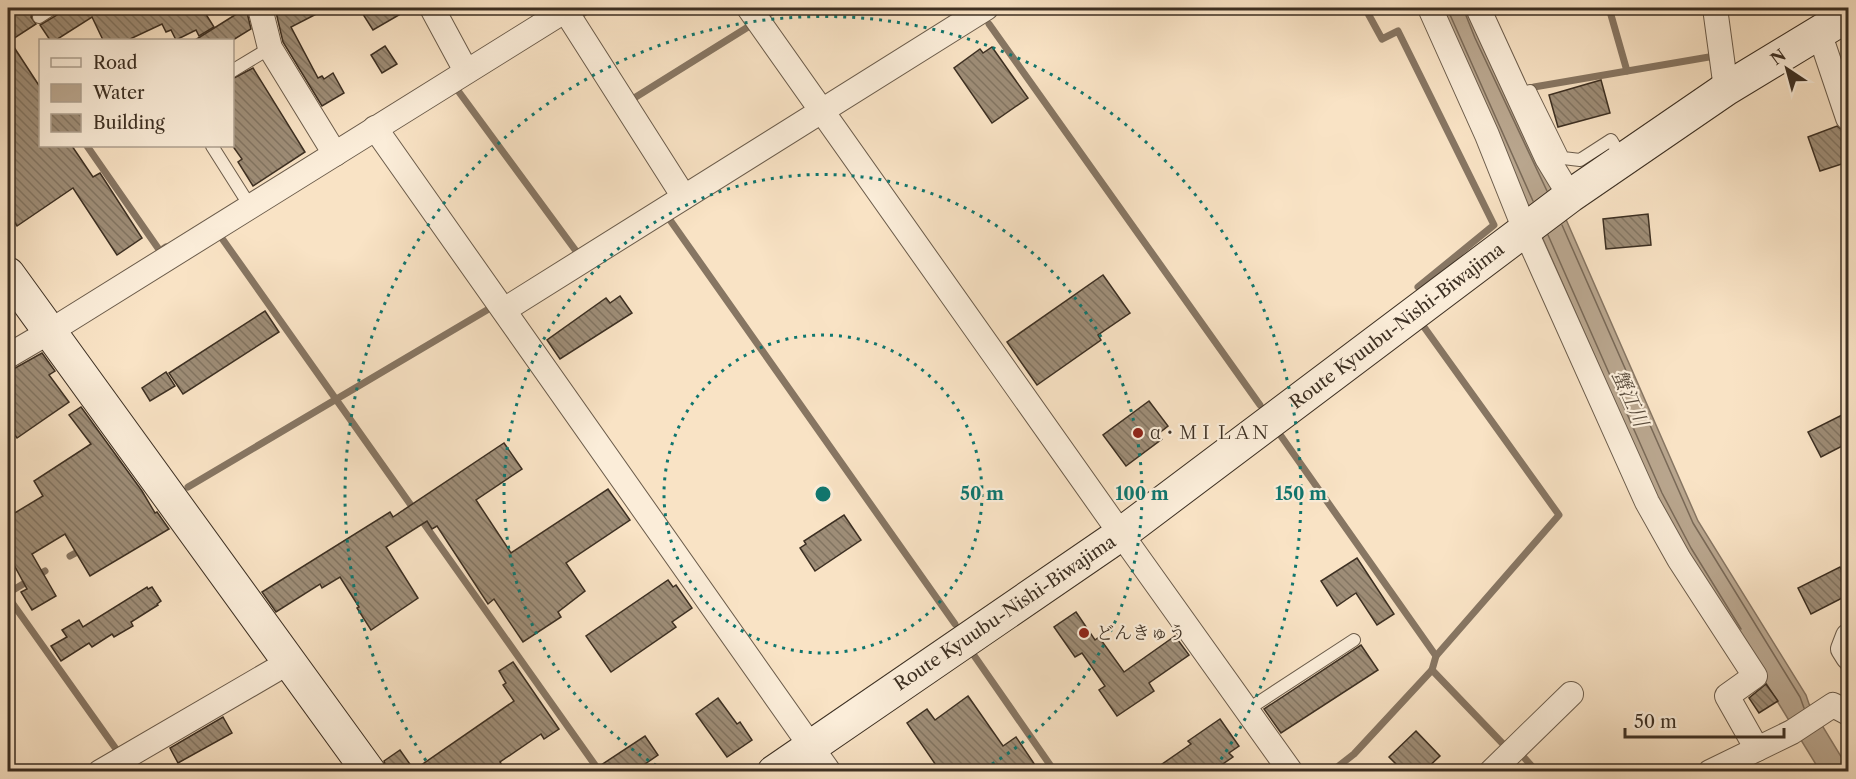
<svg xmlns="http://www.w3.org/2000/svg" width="1856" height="779" font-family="'Libre Caslon Text','Noto Serif JP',serif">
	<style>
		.water { fill: #b9a68e; stroke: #877663; stroke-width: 1.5 }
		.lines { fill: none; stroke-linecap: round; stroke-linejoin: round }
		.shore { stroke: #7a6a58; stroke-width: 1.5 }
		.stream { stroke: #877663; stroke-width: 7 }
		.building { fill: url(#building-back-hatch); stroke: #3c2f22; stroke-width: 1.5 }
		.lane-casing { stroke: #6b5c4b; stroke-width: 14 }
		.street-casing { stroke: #6b5c4b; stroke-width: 26 }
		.secondary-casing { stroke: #3c2f22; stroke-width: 35 }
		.lane { stroke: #fbedd9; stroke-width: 12 }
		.street { stroke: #fbedd9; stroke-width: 24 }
		.secondary { stroke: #fbedd9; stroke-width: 33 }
		.ring { fill: none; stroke: #0f766e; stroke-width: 3; stroke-dasharray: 3 6 }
		.poi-dot { fill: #8f2418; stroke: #fbedd9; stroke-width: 2 }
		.labels { text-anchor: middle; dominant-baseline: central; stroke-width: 4.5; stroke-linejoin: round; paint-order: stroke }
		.street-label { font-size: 18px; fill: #3c2f22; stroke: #fbedd9 }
		.poi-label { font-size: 18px; fill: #3c2f22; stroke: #fbedd9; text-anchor: start }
		.water-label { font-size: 20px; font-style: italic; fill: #5b4d3d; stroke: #fbedd9 }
		.centre { fill: #0f766e; stroke: #fbedd9; stroke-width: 3 }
		.ring-label { font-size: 18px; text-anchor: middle; font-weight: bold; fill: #0f766e; stroke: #fbedd9; stroke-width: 4.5; stroke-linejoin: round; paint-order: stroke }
	</style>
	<defs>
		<pattern id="building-back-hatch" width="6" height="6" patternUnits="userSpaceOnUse" patternTransform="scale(1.5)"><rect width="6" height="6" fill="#9e8d77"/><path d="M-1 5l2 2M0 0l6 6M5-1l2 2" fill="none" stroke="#827461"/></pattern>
	</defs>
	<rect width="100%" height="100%" fill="#f9e3c5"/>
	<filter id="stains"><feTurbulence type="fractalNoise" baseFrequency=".00333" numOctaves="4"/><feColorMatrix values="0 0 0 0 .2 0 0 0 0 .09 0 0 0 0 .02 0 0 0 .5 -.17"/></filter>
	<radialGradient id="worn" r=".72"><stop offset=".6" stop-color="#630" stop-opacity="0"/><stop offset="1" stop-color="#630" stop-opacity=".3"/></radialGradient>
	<!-- water -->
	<path class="water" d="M1441,8H1468L1561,208L1698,521L1806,695L1809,704L1848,768V771H1820L1685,551L1656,495Z"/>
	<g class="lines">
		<!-- shore -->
		<g class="shore">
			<path d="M1447,8L1533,201"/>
			<path d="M1463,8L1475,38L1547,191"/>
			<path d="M1562,225L1693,523L1800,697L1804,708"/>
			<path d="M1548,235L1662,493L1691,548L1741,629"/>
		</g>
		<!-- stream -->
		<g class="stream">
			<path d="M533,8L538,15"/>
			<path d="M1365,8L1382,39L1398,31L1494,225L1418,287"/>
			<path d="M1609,8L1627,71"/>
			<path d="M767,15L779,8"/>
			<path d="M579,18L577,17L592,8"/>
			<path d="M989,24L1260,405"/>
			<path d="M1534,87L1709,57"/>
			<path d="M456,88L579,255"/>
			<path d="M631,100L748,27"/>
			<path d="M87,146L160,251L166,247"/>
			<path d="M670,220L955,624"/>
			<path d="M221,237L600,772"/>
			<path d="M1424,327L1559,515L1436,656"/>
			<path d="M1281,436L1436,656L1432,670L1505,746"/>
			<path d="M188,487L487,310"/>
			<path d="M70,556L83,549"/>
			<path d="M8,593L45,571"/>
			<path d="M8,597L116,749"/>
			<path d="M973,654L1055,772"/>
			<path d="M1840,661L1848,674"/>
			<path d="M1520,753L1537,772"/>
			<path d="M1331,772L1354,754L1432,670"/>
		</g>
	</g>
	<!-- building -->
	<g class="building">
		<path d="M20,8H39L32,13L31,17L36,24L13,39L8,30V15Z"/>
		<path d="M61,8H202L214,27L199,36L196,30L176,40L171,30L166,32L162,24L128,40H103L92,17L56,40H50L40,25L57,15Z"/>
		<path d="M246,8L251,29L233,40H195Z"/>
		<path d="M275,8H328L291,27L318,78L322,76L324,79L333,73L344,93L322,106L283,42Z"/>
		<path d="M359,8H411L373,30Z"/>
		<path d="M8,38L40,87V146H72L93,177L100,173L142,238L117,255L73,188L17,226L8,212Z"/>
		<path d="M385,46L397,64L382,73L371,55Z"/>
		<path d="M992,47L1028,98L992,123L954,68L980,49L983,53Z"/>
		<path d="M253,68L305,152L253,186L238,162L242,159L232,145V79Z"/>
		<path d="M1601,80L1610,113L1558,127L1549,95Z"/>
		<path d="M1837,126L1845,132H1848V162L1820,171L1808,137Z"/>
		<path d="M1648,214L1651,245L1606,249L1603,219Z"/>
		<path d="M1103,275L1130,313L1098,335L1101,340L1037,385L1007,342Z"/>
		<path d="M620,296L632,313L560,359L547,340L606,298L610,303Z"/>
		<path d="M265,311L279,332L183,394L169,373Z"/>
		<path d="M42,353L55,371L49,375L69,402L17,438L15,435L8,440V372Z"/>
		<path d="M166,372L175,386L150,401L142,388Z"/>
		<path d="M1149,401L1168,426L1158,434L1162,439L1126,466L1103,435Z"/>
		<path d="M81,407L142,491L155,513L157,512L169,529L90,576L65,534L32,554L56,596L32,610L21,592L27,589L8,554V517L43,496L34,481L91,444L69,415Z"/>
		<path d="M1848,412V443L1821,457L1808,432Z"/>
		<path d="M504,443L522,469L476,500L511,553L608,489L630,520L566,563L585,591L558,612L561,617L523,642L494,599L488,604L437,526L432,529L427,521L386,547L418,598L371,630L357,608L359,607L340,577L322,588L320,584L276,612L262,592L390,512L393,517Z"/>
		<path d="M844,515L861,540L815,571L800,548L806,544L804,541Z"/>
		<path d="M1357,558L1394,614L1377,625L1356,593L1337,606L1321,581Z"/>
		<path d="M1840,567L1848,584V595L1811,614L1798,588Z"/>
		<path d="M668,580L673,587L676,585L692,608L672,622L676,627L611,672L586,636Z"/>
		<path d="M147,587L148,589L152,587L161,601L157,604L158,605L131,622L133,626L114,637L112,634L92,647L89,643L61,661L51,646L67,637L62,630L79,620L83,627Z"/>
		<path d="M1076,612L1095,640L1099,637L1124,672L1175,636L1189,655L1149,683L1154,691L1117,716L1099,690L1105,686L1082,653L1075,657L1054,627Z"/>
		<path d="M1361,645L1378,670L1281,733L1264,709Z"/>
		<path d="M513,662L559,729L544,739L541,734L500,762L506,771H387L384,761L400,750L414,770L514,701L503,685L506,683L499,671Z"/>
		<path d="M1766,684L1778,701L1759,713L1749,698Z"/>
		<path d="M968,696L1003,746L1016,737L1035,765L1026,771H940L907,723L927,709L935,720Z"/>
		<path d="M718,698L737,724L740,722L752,740L727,757L696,714Z"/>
		<path d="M223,717L232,733L178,763L170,748Z"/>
		<path d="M1220,719L1239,746L1229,753L1233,757L1214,770L1211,765L1202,771H1152L1191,744L1188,741Z"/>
		<path d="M1416,731L1440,756L1424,771H1403L1389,757Z"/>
		<path d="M645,736L658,755L635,771H592Z"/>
	</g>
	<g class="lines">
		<!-- lane casing -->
		<g class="lane-casing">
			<g id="lane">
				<path d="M39,17L53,8"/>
				<path d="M232,71L270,48"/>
				<path d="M1530,91L1563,158L1580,160L1611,140L1622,158"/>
				<path d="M212,146L250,206"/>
				<path d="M1247,710L1354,640"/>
			</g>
		</g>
		<!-- street casing -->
		<g class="street-casing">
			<g id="street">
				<path d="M260,8L270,48L335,154"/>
				<path d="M432,8L466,71"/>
				<path d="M749,8L1121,534L1291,772"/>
				<path d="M1430,8L1487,135L1525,230L1647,502L1679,559L1755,676L1727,696L1757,749"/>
				<path d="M1478,8L1547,158L1570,196"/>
				<path d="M1715,8L1726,89"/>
				<path d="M565,10L684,197"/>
				<path d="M1819,32L1848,118"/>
				<path d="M375,128L829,772"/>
				<path d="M504,310L986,8"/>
				<path d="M8,356L49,332L569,8"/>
				<path d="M1848,636L1843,649L1848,657"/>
				<path d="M100,772L289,662"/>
				<path d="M1491,772L1571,694"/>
				<path d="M1710,772L1792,732L1833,705L1848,713"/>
			</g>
		</g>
		<!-- secondary casing -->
		<g class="secondary-casing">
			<g id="secondary">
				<path d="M8,274L369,772"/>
				<path d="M774,772L1121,534L1570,196L1726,89L1848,15"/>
			</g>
		</g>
		<!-- lane -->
		<use href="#lane" class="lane"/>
		<!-- street -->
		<use href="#street" class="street"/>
		<!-- secondary -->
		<use href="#secondary" class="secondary"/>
	</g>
	<!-- distance rings -->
	<g class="ring">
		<circle cx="823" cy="494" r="159"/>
		<path d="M664 770A319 319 0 1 1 982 770"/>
		<path d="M431 768A478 478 0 1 1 1215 768"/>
	</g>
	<!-- markers -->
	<g class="poi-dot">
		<circle cx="1138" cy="433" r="6"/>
		<circle cx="1084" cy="633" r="6"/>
	</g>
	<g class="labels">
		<!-- street labels -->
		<g class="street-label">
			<text transform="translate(1397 326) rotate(-37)">Route Kyuubu-Nishi-Biwajima</text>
			<text transform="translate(1005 613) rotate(-34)">Route Kyuubu-Nishi-Biwajima</text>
		</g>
		<!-- poi labels -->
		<g class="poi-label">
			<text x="1150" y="433">α・ＭＩＬＡＮ</text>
			<text x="1096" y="633">どんきゅう</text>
		</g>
		<!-- water labels -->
		<g class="water-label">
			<text transform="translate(1630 398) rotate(66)">蟹江川</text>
		</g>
	</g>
	<circle cx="823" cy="494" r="9" class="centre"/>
	<g class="ring-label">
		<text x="982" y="500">50 m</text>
		<text x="1142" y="500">100 m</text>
		<text x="1301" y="500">150 m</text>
	</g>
	<!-- margin -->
	<rect width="1856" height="779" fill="none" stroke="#f9e3c5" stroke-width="30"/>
	<rect x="9" y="9" width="1838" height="761" fill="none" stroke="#3c2f22" stroke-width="3"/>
	<rect x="15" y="15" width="1826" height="749" fill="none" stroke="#3c2f22" stroke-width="1.5"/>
	<!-- legend -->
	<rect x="39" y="39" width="195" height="108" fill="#fbedd9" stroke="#afa190" stroke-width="1.5"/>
	<rect x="51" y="58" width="30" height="9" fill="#fbedd9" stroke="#afa190" stroke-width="1.5"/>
	<text x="93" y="69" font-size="18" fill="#3c2f22">Road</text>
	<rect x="51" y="84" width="30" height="18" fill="#b9a68e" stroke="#afa190" stroke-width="1.5"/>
	<text x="93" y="99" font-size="18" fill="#3c2f22">Water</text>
	<rect x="51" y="114" width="30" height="18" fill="url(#building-back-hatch)" stroke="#afa190" stroke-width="1.5"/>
	<text x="93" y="129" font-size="18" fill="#3c2f22">Building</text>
	<!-- north arrow -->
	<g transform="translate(1787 69) rotate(324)" stroke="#fbedd9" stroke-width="4.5" paint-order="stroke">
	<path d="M0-4.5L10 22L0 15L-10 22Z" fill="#3c2f22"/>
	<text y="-9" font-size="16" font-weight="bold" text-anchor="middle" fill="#3c2f22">N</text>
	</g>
	<!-- scale -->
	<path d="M1625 728v9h159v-9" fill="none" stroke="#3c2f22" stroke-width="3"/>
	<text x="1634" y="728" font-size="18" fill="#3c2f22" stroke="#fbedd9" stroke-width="4.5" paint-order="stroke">50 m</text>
	<rect width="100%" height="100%" filter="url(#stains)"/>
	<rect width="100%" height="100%" fill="url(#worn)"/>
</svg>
